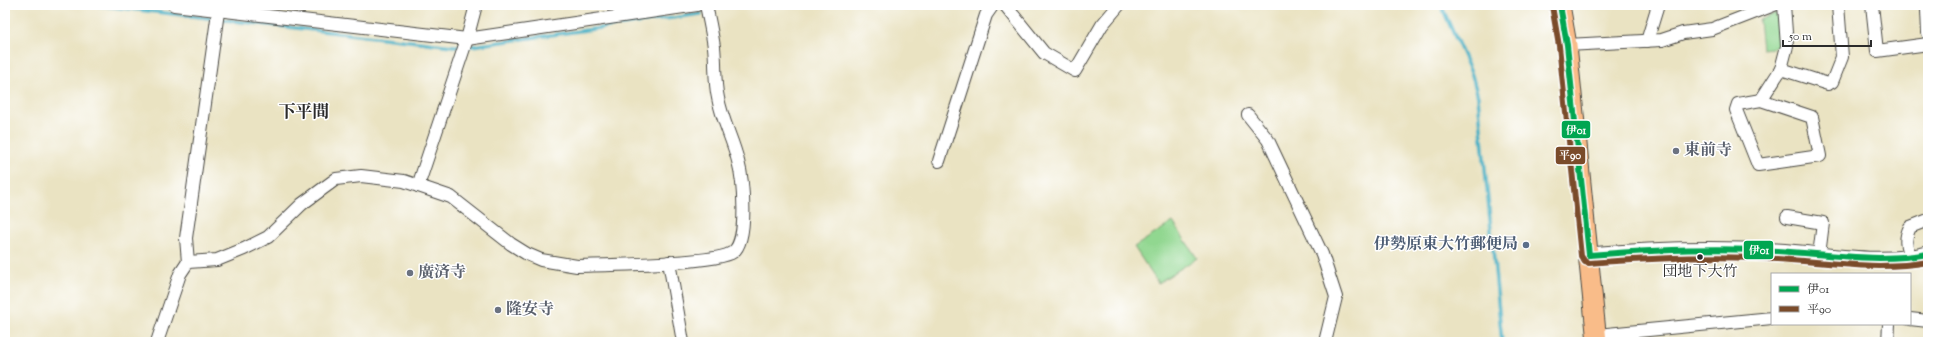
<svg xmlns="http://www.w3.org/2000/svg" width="1933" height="347" font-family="'Sorts Mill Goudy','Noto Serif JP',serif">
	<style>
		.green { fill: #91d790; stroke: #5e815e }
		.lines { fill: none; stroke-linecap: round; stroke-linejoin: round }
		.stream { stroke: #46b0c5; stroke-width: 3.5 }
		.minor-casing { stroke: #484742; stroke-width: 14 }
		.tertiary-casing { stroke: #484742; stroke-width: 17 }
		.primary-casing { stroke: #484742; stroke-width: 21 }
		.minor { stroke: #fff; stroke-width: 12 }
		.tertiary { stroke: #fff; stroke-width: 15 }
		.primary { stroke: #f9bc89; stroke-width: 19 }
		.bus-1-casing { stroke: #fff; stroke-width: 9 }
		.bus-2-casing { stroke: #fff; stroke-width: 9 }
		.bus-1 { stroke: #00a651; stroke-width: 6 }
		.bus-2 { stroke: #7a4b2a; stroke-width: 6 }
		.worship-dot { fill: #6b7280; stroke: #fff; stroke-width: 1.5 }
		.service-dot { fill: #5c6f8a; stroke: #fff; stroke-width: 1.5 }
		.bus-dot { fill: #2b2b2b; stroke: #fff; stroke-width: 1.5 }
		.labels { text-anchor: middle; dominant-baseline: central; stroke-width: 3; stroke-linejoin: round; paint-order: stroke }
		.bus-label { font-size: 15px; fill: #2b2b2b; stroke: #fff }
		.worship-label { font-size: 16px; font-weight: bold; fill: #5b616d; stroke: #fff; text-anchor: start }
		.service-label { font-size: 16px; font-weight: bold; fill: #4e5e75; stroke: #fff; text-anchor: end }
		.neighbourhood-label { font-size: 17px; font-weight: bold; fill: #2b2b2b; stroke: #fff }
		.line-badge { stroke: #fff; stroke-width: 1.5 }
		.badge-label { font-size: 11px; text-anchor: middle; font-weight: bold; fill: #fff }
	</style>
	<rect width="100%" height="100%" fill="#fff"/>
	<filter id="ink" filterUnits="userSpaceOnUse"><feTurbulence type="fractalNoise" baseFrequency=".025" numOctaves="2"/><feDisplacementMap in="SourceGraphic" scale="8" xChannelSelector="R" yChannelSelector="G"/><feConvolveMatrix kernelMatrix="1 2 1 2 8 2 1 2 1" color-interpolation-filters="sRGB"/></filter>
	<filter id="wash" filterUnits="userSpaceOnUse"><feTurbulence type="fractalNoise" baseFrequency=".012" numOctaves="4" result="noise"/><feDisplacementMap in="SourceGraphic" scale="16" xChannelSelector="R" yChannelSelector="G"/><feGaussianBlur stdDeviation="0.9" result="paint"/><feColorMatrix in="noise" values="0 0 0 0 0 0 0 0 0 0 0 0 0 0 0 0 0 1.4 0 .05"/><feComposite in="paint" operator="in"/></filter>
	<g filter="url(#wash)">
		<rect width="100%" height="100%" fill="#eae3c2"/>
		<!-- green -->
		<g class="green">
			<path d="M1776,13L1780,15L1783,47L1762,49L1759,20Z"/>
			<path d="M1173,222L1197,258L1158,283L1134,247Z"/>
		</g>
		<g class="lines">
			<!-- stream -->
			<g class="stream">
				<path d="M95,5L453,46H472L701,14"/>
				<path d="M1441,5L1472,75L1478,97L1502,342"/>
			</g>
		</g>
	</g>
	<g filter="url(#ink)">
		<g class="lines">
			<!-- minor casing -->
			<g class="minor-casing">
				<g id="minor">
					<path d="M174,5L467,39L697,5"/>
					<path d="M1005,5L1044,53L1075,71L1102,25L1119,5"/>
					<path d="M1872,5L1877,51L1928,44"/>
					<path d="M1928,9L1927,10L1928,33"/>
					<path d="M1647,41L1658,5"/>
					<path d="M1567,45L1662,40L1683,33L1712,29L1774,5"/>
					<path d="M1781,69L1787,46L1784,5"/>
					<path d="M1761,100L1812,117L1820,156L1758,165L1736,110L1738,104L1761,100L1781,69L1828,84L1832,82L1842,57L1838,5"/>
					<path d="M1248,115L1268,140L1322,254L1336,297L1325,342"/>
					<path d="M939,161L986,15L993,5"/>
					<path d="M418,186L467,39L476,5"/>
					<path d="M1787,217L1823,223L1819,255"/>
					<path d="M1911,258C1906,247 1904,239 1910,227L1928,220"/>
					<path d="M188,262L186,238L219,5"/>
					<path d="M669,262L683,342"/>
					<path d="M1910,319L1928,321"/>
					<path d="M1597,335L1772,318"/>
					<path d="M157,342L180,274L188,262L217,260L244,249L268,237L302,204L336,179L361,176L404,181L451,197L511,244L527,254L541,260L577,266C604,265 717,264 733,252C749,240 743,179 738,161C733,140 722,120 718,98C714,81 716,64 714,47C712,33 709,19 706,5"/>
					<path d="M1888,342L1889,324"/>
				</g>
			</g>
			<!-- tertiary casing -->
			<g class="tertiary-casing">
				<path id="tertiary" d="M1589,255C1652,249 1714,248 1777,251C1828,254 1878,266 1928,254"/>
			</g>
			<!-- primary casing -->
			<g class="primary-casing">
				<path id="primary" d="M1560,5L1567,45L1597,342"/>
			</g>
			<!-- minor -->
			<use href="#minor" class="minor"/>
			<!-- tertiary -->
			<use href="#tertiary" class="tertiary"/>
			<!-- primary -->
			<use href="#primary" class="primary"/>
			<!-- bus-1 casing -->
			<g class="bus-1-casing">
				<g id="bus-1">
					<path d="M1560,5L1567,45L1589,255"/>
					<path d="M1589,255C1651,250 1714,247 1777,251C1828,254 1877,263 1928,254"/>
				</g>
			</g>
			<!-- bus-2 casing -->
			<g class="bus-2-casing">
				<path id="bus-2" d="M1552,6L1559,46L1581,256L1585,262L1589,263C1652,258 1714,255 1777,259C1828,262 1877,271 1928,262"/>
			</g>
			<!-- bus-1 -->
			<use href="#bus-1" class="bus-1"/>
			<!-- bus-2 -->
			<use href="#bus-2" class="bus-2"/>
		</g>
	</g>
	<!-- markers -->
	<g class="worship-dot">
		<circle cx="1676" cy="151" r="4"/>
		<circle cx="410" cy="273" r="4"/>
		<circle cx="498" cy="310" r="4"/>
	</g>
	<circle class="service-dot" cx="1526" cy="245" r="4"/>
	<circle class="bus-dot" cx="1700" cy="257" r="3.5"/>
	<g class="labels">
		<!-- bus labels -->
		<g class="bus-label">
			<text x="1700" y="272">団地下大竹</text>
		</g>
		<!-- worship labels -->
		<g class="worship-label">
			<text x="1684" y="151">東前寺</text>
			<text x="418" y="273">廣済寺</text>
			<text x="506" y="310">隆安寺</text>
		</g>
		<!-- service labels -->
		<g class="service-label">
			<text x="1518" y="245">伊勢原東大竹郵便局</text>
		</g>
		<!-- neighbourhood labels -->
		<g class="neighbourhood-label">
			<text x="304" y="113">下平間</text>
		</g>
	</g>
	<g class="line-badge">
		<rect x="1561" y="120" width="30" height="19" rx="4" fill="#00a651"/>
		<rect x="1555" y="146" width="31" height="19" rx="4" fill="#7a4b2a"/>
		<rect x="1743" y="240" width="31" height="20" rx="4" fill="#00a651"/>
	</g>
	<g class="badge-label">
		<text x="1576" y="134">伊01</text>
		<text x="1570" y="159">平90</text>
		<text x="1759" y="254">伊01</text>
	</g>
	<!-- margin -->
	<rect width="1933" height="347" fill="none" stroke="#fff" stroke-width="20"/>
	<!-- legend -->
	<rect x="1771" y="273" width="140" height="52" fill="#ffffff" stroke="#aaaaaa"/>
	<rect x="1779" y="286" width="20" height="6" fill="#00a651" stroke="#aaaaaa"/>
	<text x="1807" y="293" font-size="12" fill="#2b2b2b">伊01</text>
	<rect x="1779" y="306" width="20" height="6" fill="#7a4b2a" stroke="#aaaaaa"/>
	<text x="1807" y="313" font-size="12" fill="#2b2b2b">平90</text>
	<!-- scale -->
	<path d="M1783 40v6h88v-6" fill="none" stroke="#2b2b2b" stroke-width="2"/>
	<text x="1789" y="40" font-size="12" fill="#2b2b2b" stroke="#ffffff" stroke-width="3" paint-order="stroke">50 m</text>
</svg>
